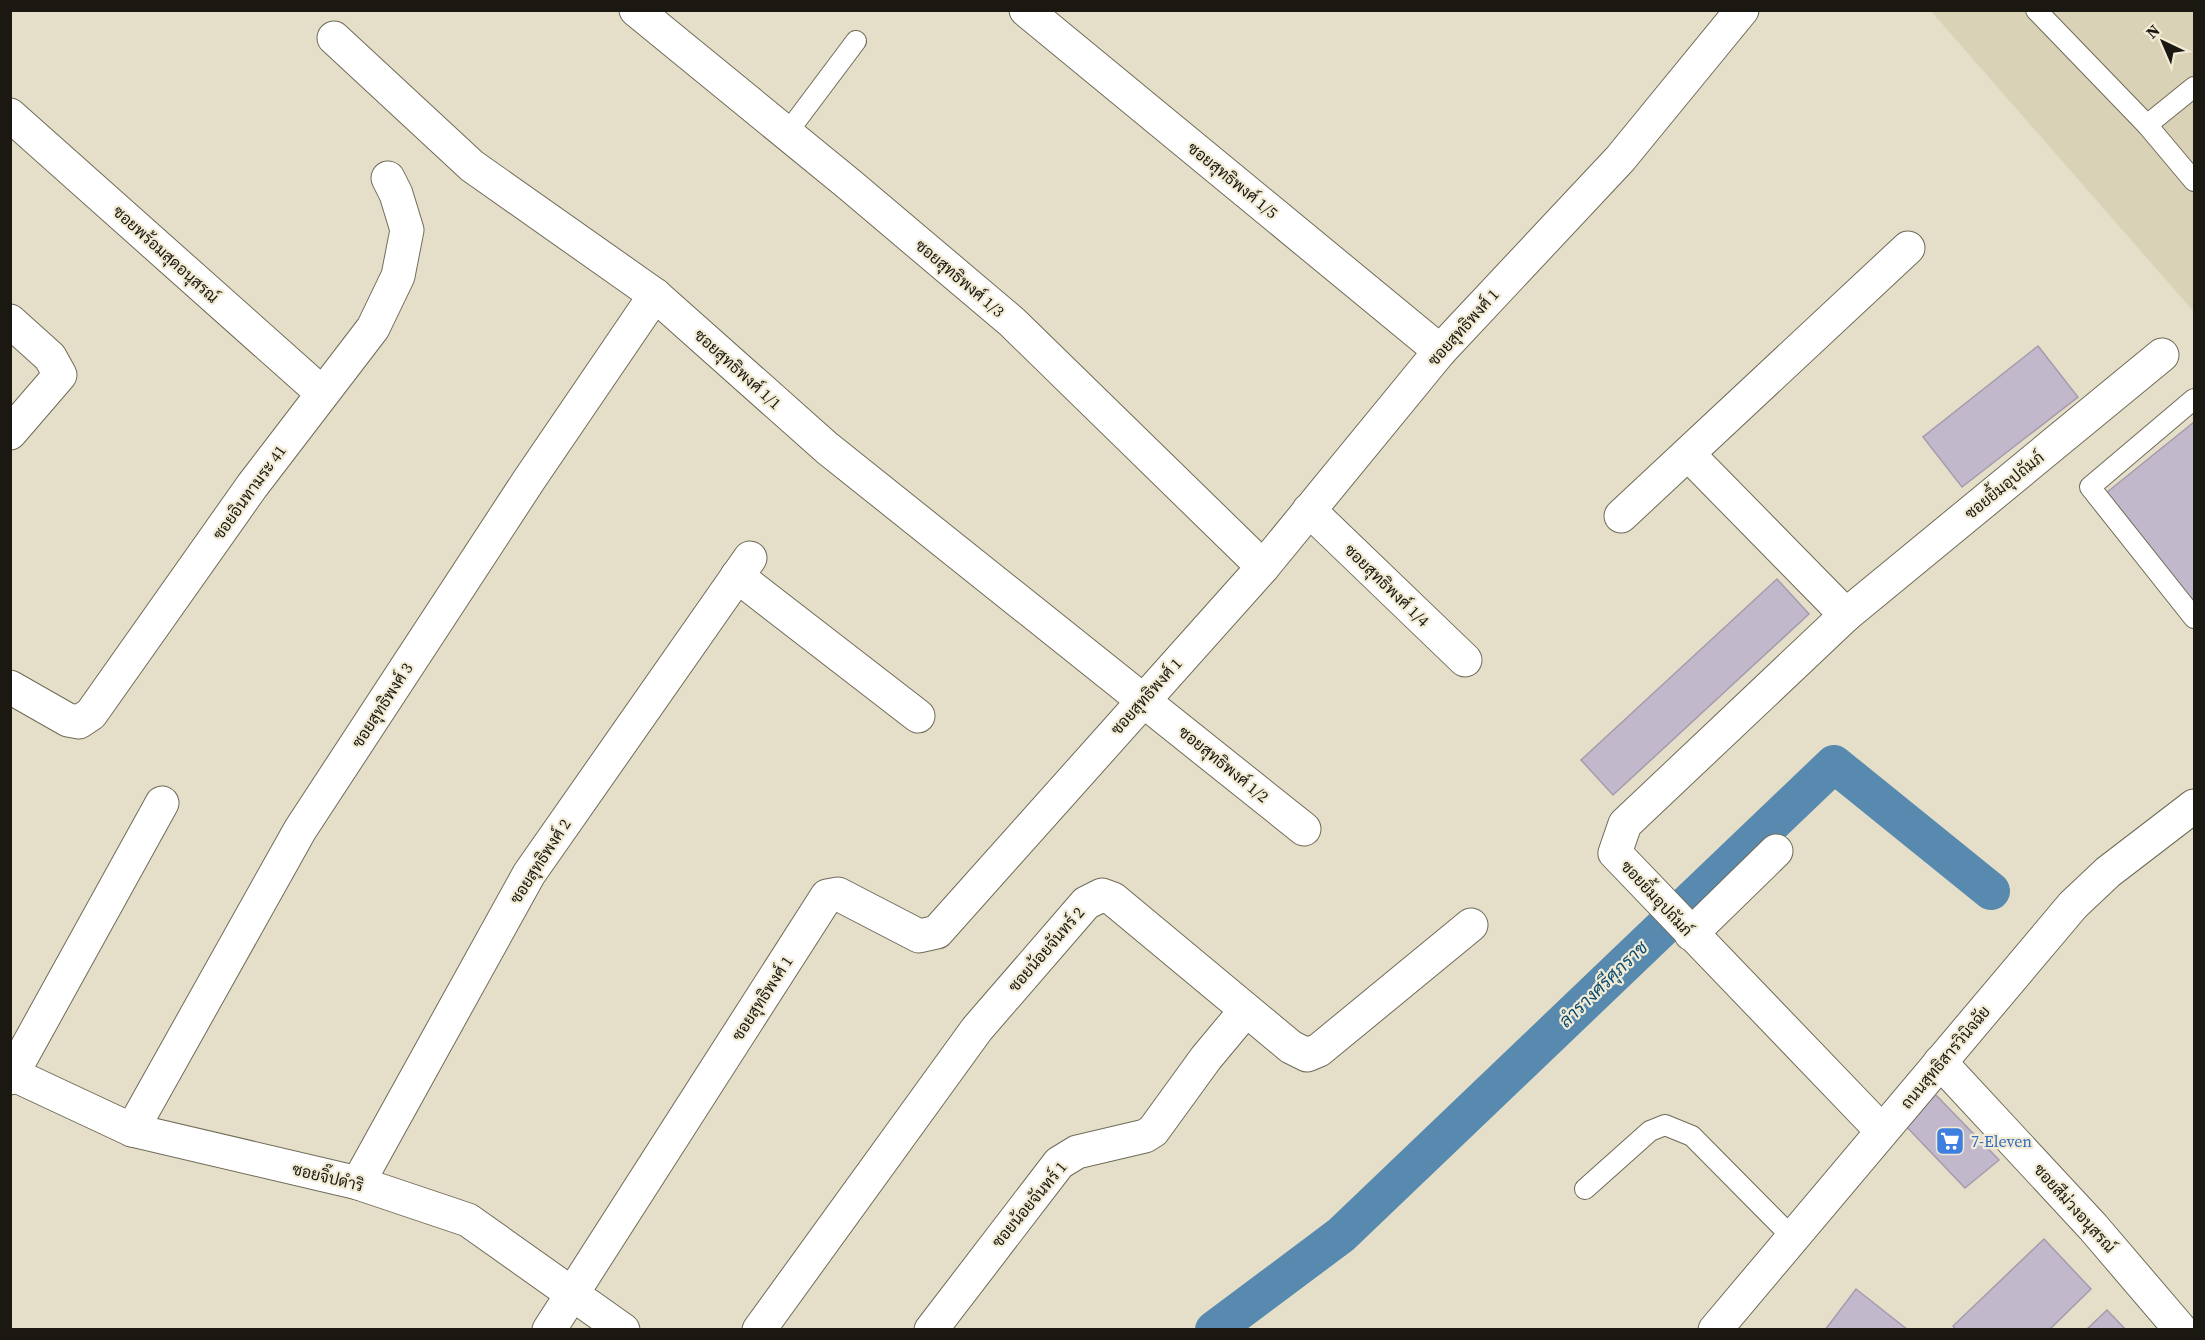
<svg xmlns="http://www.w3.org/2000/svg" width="2205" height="1340" font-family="'Source Serif 4',Sarabun,serif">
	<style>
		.built { fill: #dad2b6 }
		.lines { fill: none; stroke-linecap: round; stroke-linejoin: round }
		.canal { stroke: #578aae; stroke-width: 38 }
		.building { fill: #c2b8cb; stroke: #a59bad; stroke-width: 1.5 }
		.service-casing { stroke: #706b58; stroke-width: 22 }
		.minor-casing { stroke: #706b58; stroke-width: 35 }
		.secondary-casing { stroke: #706b58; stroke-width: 35 }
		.service { stroke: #fff; stroke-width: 20 }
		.minor { stroke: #fff; stroke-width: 33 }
		.secondary { stroke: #fff; stroke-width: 33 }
		.labels { text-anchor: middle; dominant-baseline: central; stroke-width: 4.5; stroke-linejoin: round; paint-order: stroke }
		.street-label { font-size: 16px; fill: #1a1810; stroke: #f2ecd6 }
		.shop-label { font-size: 16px; fill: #366cbe; stroke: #f2ecd6; text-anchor: start }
		.water-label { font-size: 18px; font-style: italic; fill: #0a4b70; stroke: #f2ecd6 }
	</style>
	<rect width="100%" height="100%" fill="#e5dfc9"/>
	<!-- built -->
	<path class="built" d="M1931,11H2194V312Z"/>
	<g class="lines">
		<!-- canal -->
		<path class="canal" d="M1214,1330L1341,1235L1834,764L1991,891"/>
	</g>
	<!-- building -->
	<g class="building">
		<path d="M2038,346L2078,397L1962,487L1923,437Z"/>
		<path d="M2194,422V603L2106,493Z"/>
		<path d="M1777,579L1809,614L1613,795L1581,760Z"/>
		<path d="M1931,1090L1999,1160L1965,1188L1902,1122Z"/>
		<path d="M2044,1239L2091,1289L2049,1330H1956L1953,1326Z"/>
		<path d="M1856,1289L1908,1330H1825Z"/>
		<path d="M2107,1310L2126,1330H2086Z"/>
	</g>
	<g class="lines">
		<!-- service casing -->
		<g class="service-casing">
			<g id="service">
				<path d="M2036,10L2147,125L2194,181"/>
				<path d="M2147,125L2194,87"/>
				<path d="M787,133L856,41"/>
				<path d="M2194,399L2090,487L2194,618"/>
				<path d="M1585,1189L1650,1131L1665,1125L1692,1136L1793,1238"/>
			</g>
		</g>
		<!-- minor casing -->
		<g class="minor-casing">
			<g id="minor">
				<path d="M636,10L850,185L1012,322L1263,567"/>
				<path d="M1026,10L1440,351"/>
				<path d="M334,38L472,166L655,295L827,448L1304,829"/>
				<path d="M10,115L322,393"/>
				<path d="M10,321L50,357L60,375L10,433"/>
				<path d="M1688,454L1846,615"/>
				<path d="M1309,510L1465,660"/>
				<path d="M1621,516L1908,248"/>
				<path d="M737,576L918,716"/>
				<path d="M10,687L68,720L79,722L91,714L252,486L373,328L398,276L407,230L396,194L388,178"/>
				<path d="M1691,934L1776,851"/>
				<path d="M1940,1062L2093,1227L2181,1330"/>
				<path d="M10,1073L132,1130L358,1183L468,1220L623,1330"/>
				<path d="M10,1078L162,803"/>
				<path d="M132,1130L300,830L529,480L655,295"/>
				<path d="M1882,1131L1615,853L1625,824L1846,615L2162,355"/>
				<path d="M358,1183L529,874L750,558"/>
				<path d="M549,1330L827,896L838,894L919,936L937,932L1263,567L1440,351L1620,159L1742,10"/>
				<path d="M759,1330L977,1029L1086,903L1102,895L1113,899L1291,1047L1307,1055L1319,1050L1471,925"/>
				<path d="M931,1330L1059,1163L1077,1152L1145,1136L1153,1131L1206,1058L1246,1010"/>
			</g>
		</g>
		<!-- secondary casing -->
		<g class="secondary-casing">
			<path id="secondary" d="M1715,1330L2073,905L2108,872L2194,806"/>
		</g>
		<!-- service -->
		<use href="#service" class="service"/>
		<!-- minor -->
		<use href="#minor" class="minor"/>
		<!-- secondary -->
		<use href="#secondary" class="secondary"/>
	</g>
	<!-- icons -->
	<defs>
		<g id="supermarket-square" transform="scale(1.5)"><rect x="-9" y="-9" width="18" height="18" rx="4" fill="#3f7fe0" stroke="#f2ecd6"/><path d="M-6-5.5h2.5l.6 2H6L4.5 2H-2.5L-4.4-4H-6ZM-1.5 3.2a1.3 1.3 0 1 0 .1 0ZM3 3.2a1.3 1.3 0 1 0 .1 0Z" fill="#fff"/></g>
	</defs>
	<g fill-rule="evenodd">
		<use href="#supermarket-square" x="1950" y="1141"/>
	</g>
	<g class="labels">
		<!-- street labels -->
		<g class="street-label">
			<text transform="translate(1233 180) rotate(39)">ซอยสุทธิพงศ์ 1/5</text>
			<text transform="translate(166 254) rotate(42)">ซอยพร้อมสุดอนุสรณ์</text>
			<text transform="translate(960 278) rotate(40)">ซอยสุทธิพงศ์ 1/3</text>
			<text transform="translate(1463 327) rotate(-48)">ซอยสุทธิพงศ์ 1</text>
			<text transform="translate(738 369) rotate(42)">ซอยสุทธิพงศ์ 1/1</text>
			<text transform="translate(2004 485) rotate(-39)">ซอยยิ้มอุปถัมภ์</text>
			<text transform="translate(249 492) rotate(-54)">ซอยอินทามระ 41</text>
			<text transform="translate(1387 585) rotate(44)">ซอยสุทธิพงศ์ 1/4</text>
			<text transform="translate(1146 696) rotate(-48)">ซอยสุทธิพงศ์ 1</text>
			<text transform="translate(382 705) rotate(-57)">ซอยสุทธิพงศ์ 3</text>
			<text transform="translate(1224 764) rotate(39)">ซอยสุทธิพงศ์ 1/2</text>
			<text transform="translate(540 861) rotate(-57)">ซอยสุทธิพงศ์ 2</text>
			<text transform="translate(1657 898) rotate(47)">ซอยยิ้มอุปถัมภ์</text>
			<text transform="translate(1046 949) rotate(-49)">ซอยน้อยจันทร์ 2</text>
			<text transform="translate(762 998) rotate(-57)">ซอยสุทธิพงศ์ 1</text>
			<text transform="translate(1945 1057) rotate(-50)">ถนนสุทธิสารวินิจฉัย</text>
			<text transform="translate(328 1177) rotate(14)">ซอยจิ๊ปดำริ</text>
			<text transform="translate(1029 1204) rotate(-50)">ซอยน้อยจันทร์ 1</text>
			<text transform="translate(2075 1208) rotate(48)">ซอยสีม่วงอนุสรณ์</text>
		</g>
		<!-- shop labels -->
		<g class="shop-label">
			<text x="1971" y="1141">7-Eleven</text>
		</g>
		<!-- water labels -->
		<g class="water-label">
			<text transform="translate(1603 984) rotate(-44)">ลำรางศรีศุภราช</text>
		</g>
	</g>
	<!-- border -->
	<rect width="2205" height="1340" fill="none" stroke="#1a1810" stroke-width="24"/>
	<!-- north arrow -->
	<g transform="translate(2163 42) rotate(316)" stroke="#f2ecd6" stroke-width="4.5" paint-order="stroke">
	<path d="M0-4.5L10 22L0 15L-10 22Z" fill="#1a1810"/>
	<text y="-9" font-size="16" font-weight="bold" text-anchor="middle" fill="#1a1810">N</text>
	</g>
</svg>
